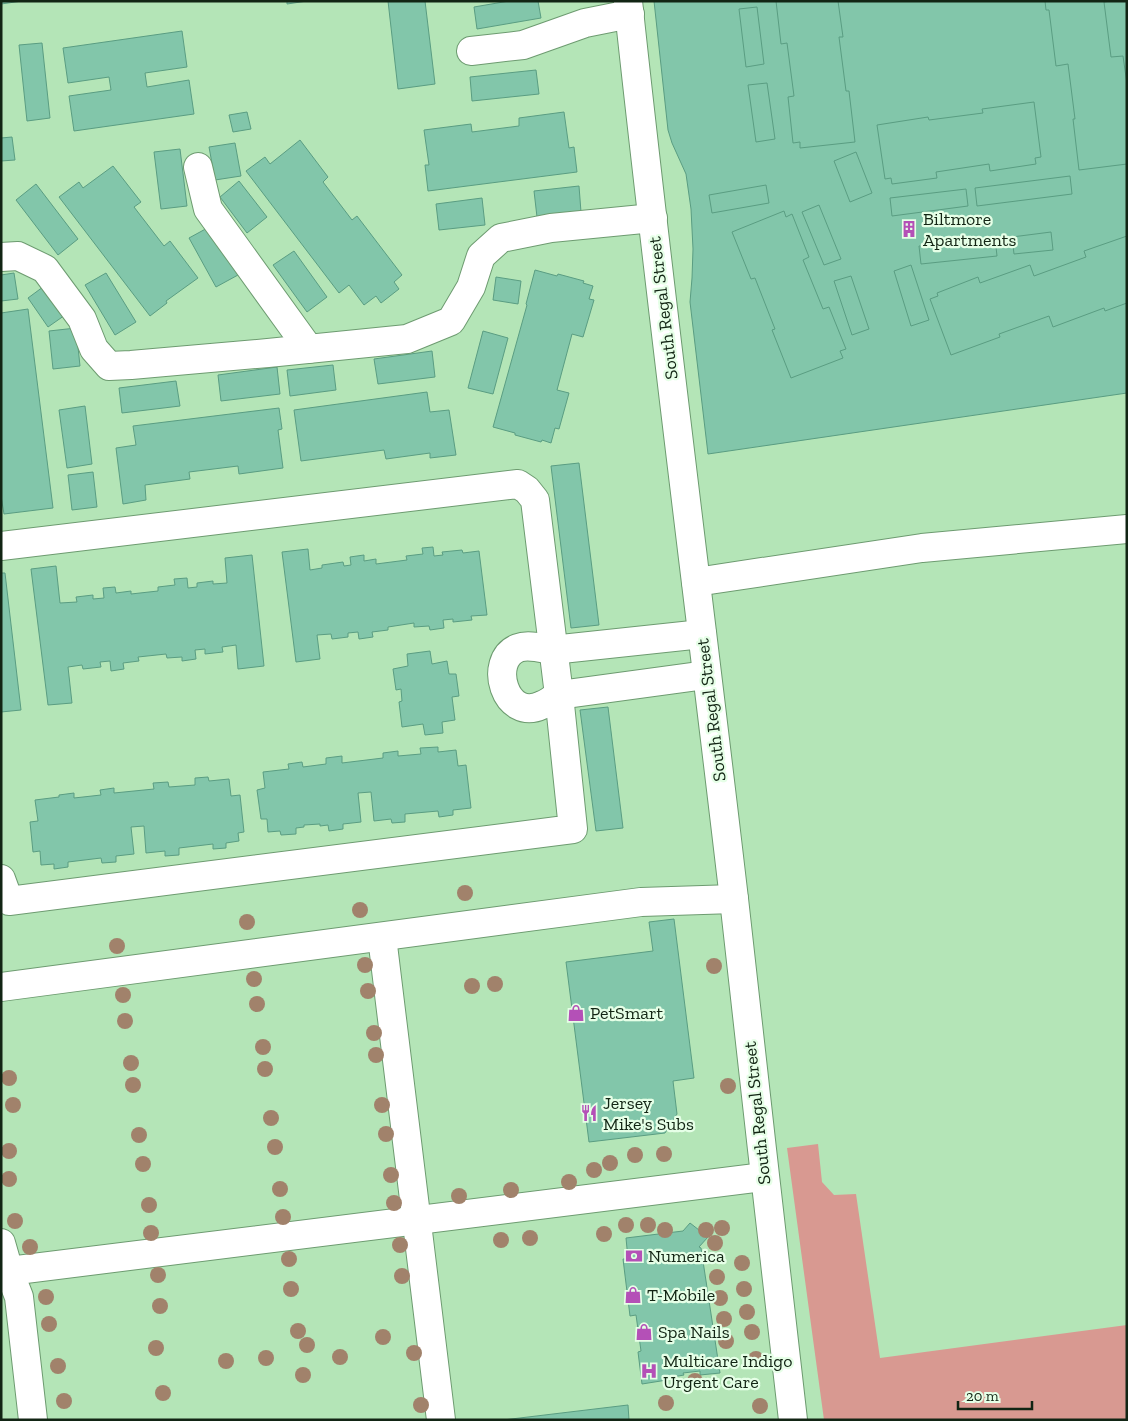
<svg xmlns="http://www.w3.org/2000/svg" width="1128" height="1421" font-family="'Zilla Slab',serif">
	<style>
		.green { fill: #d89991 }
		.building { fill: #82c6aa; stroke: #5a9d82 }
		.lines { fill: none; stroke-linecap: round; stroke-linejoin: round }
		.minor-casing { stroke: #6d9b70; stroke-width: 30 }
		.major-casing { stroke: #6d9b70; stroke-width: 30 }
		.minor { stroke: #fff; stroke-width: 28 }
		.major { stroke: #fff; stroke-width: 28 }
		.tree { fill: #a1826b }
		.labels { text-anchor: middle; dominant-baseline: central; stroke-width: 4.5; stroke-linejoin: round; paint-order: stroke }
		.poi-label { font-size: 18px; fill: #122514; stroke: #e6ffe7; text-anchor: start }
		.street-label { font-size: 18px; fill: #122514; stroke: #e6ffe7 }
	</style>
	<rect width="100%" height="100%" fill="#b4e5b7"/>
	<!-- green -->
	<path class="green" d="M818,1144L822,1182L834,1195L856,1194L880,1358L1127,1325V1420H824L787,1148Z"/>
	<!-- building -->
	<g class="building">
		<path d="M1,1H22L1,4Z"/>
		<path d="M287,1H307L287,4Z"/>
		<path d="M388,1H425L435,84L398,89Z"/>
		<path d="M509,1H538L541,18L477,29L474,7Z"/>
		<path d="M654,1H1127V393L708,454L690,302L692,278L693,249L691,209L686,174L672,143L668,130Z"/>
		<path d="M776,1H838L843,37H839L846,91H849L855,142L800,148V142L793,143L788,97L794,96L787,43L781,44Z"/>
		<path d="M1045,1H1111L1104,2L1111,57L1123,56L1127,84V164L1079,170L1073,119H1075L1068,64L1056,66L1049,10H1046Z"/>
		<path d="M757,7L764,64L746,67L739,9Z"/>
		<path d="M182,31L187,67L145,73L147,87L189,80L194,114L74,131L69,96L111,90L109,77L68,83L63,48Z"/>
		<path d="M42,43L50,118L27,121L19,45Z"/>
		<path d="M536,70L539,94L472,101L470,77Z"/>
		<path d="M767,83L775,139L756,142L748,85Z"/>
		<path d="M1034,102L1041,157L1035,158L1036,164L990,171L989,164L936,172L937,178L892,184L891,178L885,179L877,125L928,117L929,120L983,113L982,109Z"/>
		<path d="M247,112L251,129L233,132L229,115Z"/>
		<path d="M564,112L569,148L574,147L577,172L428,191L425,165H429L424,130L471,124L472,132L519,126V118Z"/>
		<path d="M12,137L15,160L1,161V138Z"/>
		<path d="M300,140L328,177L323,182L352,220L357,216L402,275L394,282L399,289L381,303L376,296L364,305L349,285L339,293L246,171L265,157L270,164Z"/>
		<path d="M235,143L241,176L215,180L209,147Z"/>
		<path d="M180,149L187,206L161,209L154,152Z"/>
		<path d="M856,152L872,193L850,202L834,161Z"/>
		<path d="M113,166L141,202L134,207L164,246L170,241L198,278L166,301L167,303L150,316L59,197L79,182L83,188Z"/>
		<path d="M1070,176L1072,194L977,206L975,188Z"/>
		<path d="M239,181L267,217L247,233L220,197Z"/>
		<path d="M36,184L78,239L58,255L16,200Z"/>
		<path d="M766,185L769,203L712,213L709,195Z"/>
		<path d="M579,186L581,212L537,217L534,191Z"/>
		<path d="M966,189L968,206L892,216L890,198Z"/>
		<path d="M482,198L485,225L439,230L436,204Z"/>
		<path d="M819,205L841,259L824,265L802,212Z"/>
		<path d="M784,211L786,217L792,214L809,257L803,260L823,309L829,307L846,349L840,351L843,358L791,378L772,330L775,329L755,278L751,279L732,232Z"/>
		<path d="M211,226L238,275L216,287L189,238Z"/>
		<path d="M1051,232L1053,250L1014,254L1012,237Z"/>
		<path d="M1127,236V303L1105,311L1104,308L1053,327L1049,316L999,334L1000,337L951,355L930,299L938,296L937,293L978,277L980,283L1030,265L1034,276L1086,257L1084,251Z"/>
		<path d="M995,238L997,256L921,264L919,246Z"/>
		<path d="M294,251L327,297L307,312L273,265Z"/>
		<path d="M911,265L929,320L911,326L894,271Z"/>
		<path d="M535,270L557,276L558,274L584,281L583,283L593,286L589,299L594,300L583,337L572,334L557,390L569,393L559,429L555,428L551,443L542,440L541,442L515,435V433L493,427L527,305L526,304Z"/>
		<path d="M14,273L18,299L1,301V275Z"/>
		<path d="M106,273L136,322L115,335L85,285Z"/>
		<path d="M851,276L869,329L852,335L834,281Z"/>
		<path d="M496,277L521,281L518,304L493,300Z"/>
		<path d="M47,284L68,313L48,327L28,298Z"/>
		<path d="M28,309L53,508L4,514L1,496V313Z"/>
		<path d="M76,328L80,366L53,369L49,331Z"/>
		<path d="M483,331L508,338L493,394L468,388Z"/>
		<path d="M432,351L435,377L378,384L374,359Z"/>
		<path d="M333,365L336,390L290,396L287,370Z"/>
		<path d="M277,367L280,394L221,401L218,375Z"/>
		<path d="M176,381L180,406L122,413L119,388Z"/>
		<path d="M427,392L430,412L449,410L456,455L430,458V453L386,459L384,450L301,461L294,410Z"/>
		<path d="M85,406L92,464L67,468L59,410Z"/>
		<path d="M279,408L282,429L278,430L283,468L239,474L238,466L189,472L190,479L145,485L146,500L123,504L116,448L136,445L133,426Z"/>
		<path d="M579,463L599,625L571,628L551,466Z"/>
		<path d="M93,472L97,507L72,510L68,475Z"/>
		<path d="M433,547L434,556L443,555L442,552L462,550L463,553L479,551L487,615L471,616L472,620L453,622V619L443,620L444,628L430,630L429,626L414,627V623L388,627V630L372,632L373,637L359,639L358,632L348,633V637L332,639L331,634L317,635L320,659L296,662L282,552L308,549L310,570L322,568V565L343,562L344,566L351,565L350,557L364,555V561L376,559V564L407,560L406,556L423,554L422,548Z"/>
		<path d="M252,555L264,666L238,669L236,645L222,647L223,652L205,654V649L195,650L196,659L182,661V657L167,658L166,654L138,657L139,661L123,663L124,669L111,671L110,661L100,662L101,667L83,669L82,665L68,667L72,703L48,705L31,569L56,566L60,603L77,602L76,597L93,595V599L104,598L103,588L115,587L116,593L131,591V594L158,591V587L175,585L174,579L187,578L188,588L197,587V583L213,581V584L227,583L225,558Z"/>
		<path d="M1,573H5L21,710L1,712Z"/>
		<path d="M430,651L432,664L447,661L449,674H456L459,696L452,697L455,720L442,722L443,733L425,735L423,724L402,727L399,702L402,701L401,689L396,690L393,669L408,666L407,654Z"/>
		<path d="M608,707L623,828L596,831L580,710Z"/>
		<path d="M438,747V752L456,750L458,766L466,765L471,808L453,810V815L439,817L438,811L405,814V822L392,823L391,819L374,821L371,792L358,793L361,822L343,824V829L329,831L328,825L320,826V824L304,825V827L296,828V834L281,835L280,831L268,832L267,819H261L257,790L265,788L263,772L289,769L288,764L302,762L303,767L326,764V758L342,756V763L383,758V753L398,751V756L421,754L420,748Z"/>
		<path d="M208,777L209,781L229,779L231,796L240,795L244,832L238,833L239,841L226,843V848L213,849V844L179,848V855L165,856V851L146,853L144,826L131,827L134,854L116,856V862L102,863L101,858L68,862V867L54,869V864L41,865L40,851L33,852L30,822L38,821L35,800L59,797V795L74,793V798L101,795L100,790L114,788V793L154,789L153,783L168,782L169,787L195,785V778Z"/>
		<path d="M674,919L694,1078L673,1081L677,1114L665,1133L589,1142L566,962L653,951L649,922Z"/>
		<path d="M690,1223L708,1237L699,1247L701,1248L720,1373L700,1375V1371L683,1373L684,1375L667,1378V1380L642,1384L638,1352L641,1351L636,1315L630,1316L623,1259H628L626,1238L683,1231Z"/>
		<path d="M628,1405L629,1420H503Z"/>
	</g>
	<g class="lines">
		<!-- minor casing -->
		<g class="minor-casing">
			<g id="minor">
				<path d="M471,51L523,45L585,23L630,14"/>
				<path d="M198,167L208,209L309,349"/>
				<path d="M1,257L18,256L45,269L82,319L94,349L109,366L131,365L268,353L407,339L451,321L471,287L481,256L501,238L551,228L653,218"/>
				<path d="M1,546L518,484L527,490L535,500L559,695L573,829L9,901L1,879"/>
				<path d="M696,582L922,548L1127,529"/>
				<path d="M702,634L552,650C541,648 528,644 518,648C487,660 505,723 542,705C548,703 553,698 559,695L706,675"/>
				<path d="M382,937L441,1420"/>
				<path d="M1,987L641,902L734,899"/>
				<path d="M1,1243L9,1271L19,1297L33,1420"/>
				<path d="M9,1271L764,1177"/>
			</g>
		</g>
		<!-- major casing -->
		<g class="major-casing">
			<path id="major" d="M628,1C660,301 699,600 734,899C754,1073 772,1246 793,1420"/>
		</g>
		<!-- minor -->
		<use href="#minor" class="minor"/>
		<!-- major -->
		<use href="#major" class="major"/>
	</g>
	<!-- trees -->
	<g class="tree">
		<circle cx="465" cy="893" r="8"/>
		<circle cx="360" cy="910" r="8"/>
		<circle cx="247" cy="922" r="8"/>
		<circle cx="117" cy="946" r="8"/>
		<circle cx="365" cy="965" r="8"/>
		<circle cx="714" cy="966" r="8"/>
		<circle cx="254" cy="979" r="8"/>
		<circle cx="495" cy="984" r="8"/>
		<circle cx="472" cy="986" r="8"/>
		<circle cx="368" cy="991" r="8"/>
		<circle cx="123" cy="995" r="8"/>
		<circle cx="257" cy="1004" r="8"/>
		<circle cx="125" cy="1021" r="8"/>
		<circle cx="374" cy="1033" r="8"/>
		<circle cx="263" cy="1047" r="8"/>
		<circle cx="376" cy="1055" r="8"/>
		<circle cx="131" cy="1063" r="8"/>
		<circle cx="265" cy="1069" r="8"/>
		<circle cx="9" cy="1078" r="8"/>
		<circle cx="133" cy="1085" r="8"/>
		<circle cx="728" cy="1086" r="8"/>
		<circle cx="13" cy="1105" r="8"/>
		<circle cx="382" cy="1105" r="8"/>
		<circle cx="271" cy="1118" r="8"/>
		<circle cx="386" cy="1134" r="8"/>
		<circle cx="139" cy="1135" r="8"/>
		<circle cx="275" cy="1147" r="8"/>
		<circle cx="9" cy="1151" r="8"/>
		<circle cx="664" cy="1154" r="8"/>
		<circle cx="635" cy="1155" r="8"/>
		<circle cx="610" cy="1163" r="8"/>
		<circle cx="143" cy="1164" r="8"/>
		<circle cx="594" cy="1170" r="8"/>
		<circle cx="391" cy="1175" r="8"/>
		<circle cx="9" cy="1179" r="8"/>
		<circle cx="569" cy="1182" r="8"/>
		<circle cx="280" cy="1189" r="8"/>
		<circle cx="511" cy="1190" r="8"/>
		<circle cx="459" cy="1196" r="8"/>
		<circle cx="394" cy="1203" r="8"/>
		<circle cx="149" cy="1205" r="8"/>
		<circle cx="283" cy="1217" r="8"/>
		<circle cx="15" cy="1221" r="8"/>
		<circle cx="626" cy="1225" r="8"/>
		<circle cx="648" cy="1225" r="8"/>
		<circle cx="722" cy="1228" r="8"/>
		<circle cx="665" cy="1230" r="8"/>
		<circle cx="706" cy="1230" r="8"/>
		<circle cx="151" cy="1233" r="8"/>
		<circle cx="604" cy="1234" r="8"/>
		<circle cx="530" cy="1238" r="8"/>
		<circle cx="501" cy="1240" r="8"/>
		<circle cx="715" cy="1243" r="8"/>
		<circle cx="400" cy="1245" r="8"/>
		<circle cx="30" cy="1247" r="8"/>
		<circle cx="289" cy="1259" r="8"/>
		<circle cx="742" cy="1263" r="8"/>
		<circle cx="158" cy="1275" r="8"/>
		<circle cx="402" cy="1276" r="8"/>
		<circle cx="717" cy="1277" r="8"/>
		<circle cx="291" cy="1289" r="8"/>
		<circle cx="744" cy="1289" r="8"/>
		<circle cx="46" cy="1297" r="8"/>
		<circle cx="720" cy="1298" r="8"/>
		<circle cx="160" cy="1306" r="8"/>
		<circle cx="747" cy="1312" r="8"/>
		<circle cx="724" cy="1319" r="8"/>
		<circle cx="49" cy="1324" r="8"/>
		<circle cx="298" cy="1331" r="8"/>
		<circle cx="752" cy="1332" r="8"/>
		<circle cx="383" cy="1337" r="8"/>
		<circle cx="726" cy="1341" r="8"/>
		<circle cx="307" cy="1345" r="8"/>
		<circle cx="156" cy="1348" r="8"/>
		<circle cx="414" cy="1353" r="8"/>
		<circle cx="340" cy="1357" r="8"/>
		<circle cx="266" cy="1358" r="8"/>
		<circle cx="756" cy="1359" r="8"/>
		<circle cx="226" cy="1361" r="8"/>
		<circle cx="58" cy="1366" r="8"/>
		<circle cx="303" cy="1375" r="8"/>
		<circle cx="695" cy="1381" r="8"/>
		<circle cx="163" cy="1393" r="8"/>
		<circle cx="64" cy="1401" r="8"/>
		<circle cx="666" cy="1403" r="8"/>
		<circle cx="421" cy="1405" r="8"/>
		<circle cx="760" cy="1406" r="8"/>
	</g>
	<!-- icons -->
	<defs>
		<g id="building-bare" transform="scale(1.35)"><path d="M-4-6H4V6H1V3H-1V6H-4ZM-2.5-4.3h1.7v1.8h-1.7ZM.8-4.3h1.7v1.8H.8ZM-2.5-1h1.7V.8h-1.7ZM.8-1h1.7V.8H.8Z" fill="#b450b7" stroke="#e6ffe7" stroke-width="2.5" paint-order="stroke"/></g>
		<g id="shop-bare" transform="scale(1.35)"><path d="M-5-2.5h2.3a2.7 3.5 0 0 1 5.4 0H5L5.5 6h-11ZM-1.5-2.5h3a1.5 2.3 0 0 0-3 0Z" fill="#b450b7" stroke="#e6ffe7" stroke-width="2.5" paint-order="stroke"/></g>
		<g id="restaurant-bare" transform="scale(1.35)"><path d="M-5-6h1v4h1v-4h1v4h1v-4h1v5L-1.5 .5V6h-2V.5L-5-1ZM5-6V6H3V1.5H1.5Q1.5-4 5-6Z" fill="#b450b7" stroke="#e6ffe7" stroke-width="2.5" paint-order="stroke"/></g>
		<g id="bank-bare" transform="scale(1.35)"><path d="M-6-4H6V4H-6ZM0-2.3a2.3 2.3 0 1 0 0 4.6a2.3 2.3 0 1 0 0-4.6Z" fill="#b450b7" stroke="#e6ffe7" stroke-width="2.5" paint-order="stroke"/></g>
		<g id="hospital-bare" transform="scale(1.35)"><path d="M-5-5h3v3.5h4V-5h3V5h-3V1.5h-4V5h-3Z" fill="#b450b7" stroke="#e6ffe7" stroke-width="2.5" paint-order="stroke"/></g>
	</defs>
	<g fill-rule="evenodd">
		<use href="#building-bare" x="909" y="229"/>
		<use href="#shop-bare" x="576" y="1013"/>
		<use href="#restaurant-bare" x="589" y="1113"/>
		<use href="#bank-bare" x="634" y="1256"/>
		<use href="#shop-bare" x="633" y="1295"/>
		<use href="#shop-bare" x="644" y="1332"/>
		<use href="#hospital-bare" x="649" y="1371"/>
	</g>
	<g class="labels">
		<!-- poi labels -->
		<g class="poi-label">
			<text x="923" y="219">Biltmore<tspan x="923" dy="21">Apartments</tspan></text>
			<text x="590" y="1013">PetSmart</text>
			<text x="603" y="1103">Jersey<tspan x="603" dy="21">Mike's Subs</tspan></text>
			<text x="648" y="1256">Numerica</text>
			<text x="647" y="1295">T-Mobile</text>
			<text x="658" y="1332">Spa Nails</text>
			<text x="663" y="1361">Multicare Indigo<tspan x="663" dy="21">Urgent Care</tspan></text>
		</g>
		<!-- street labels -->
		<g class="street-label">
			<text transform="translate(663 308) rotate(-97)">South Regal Street</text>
			<text transform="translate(711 710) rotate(-97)">South Regal Street</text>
			<text transform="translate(757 1113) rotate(-96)">South Regal Street</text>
		</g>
	</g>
	<!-- border -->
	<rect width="1128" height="1421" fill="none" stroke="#122514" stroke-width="5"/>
	<!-- scale -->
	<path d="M958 1401v8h74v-8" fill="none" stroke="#122514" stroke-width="2.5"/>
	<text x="966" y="1401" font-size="15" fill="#122514" stroke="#e6ffe7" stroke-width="4" paint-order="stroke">20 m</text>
</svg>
